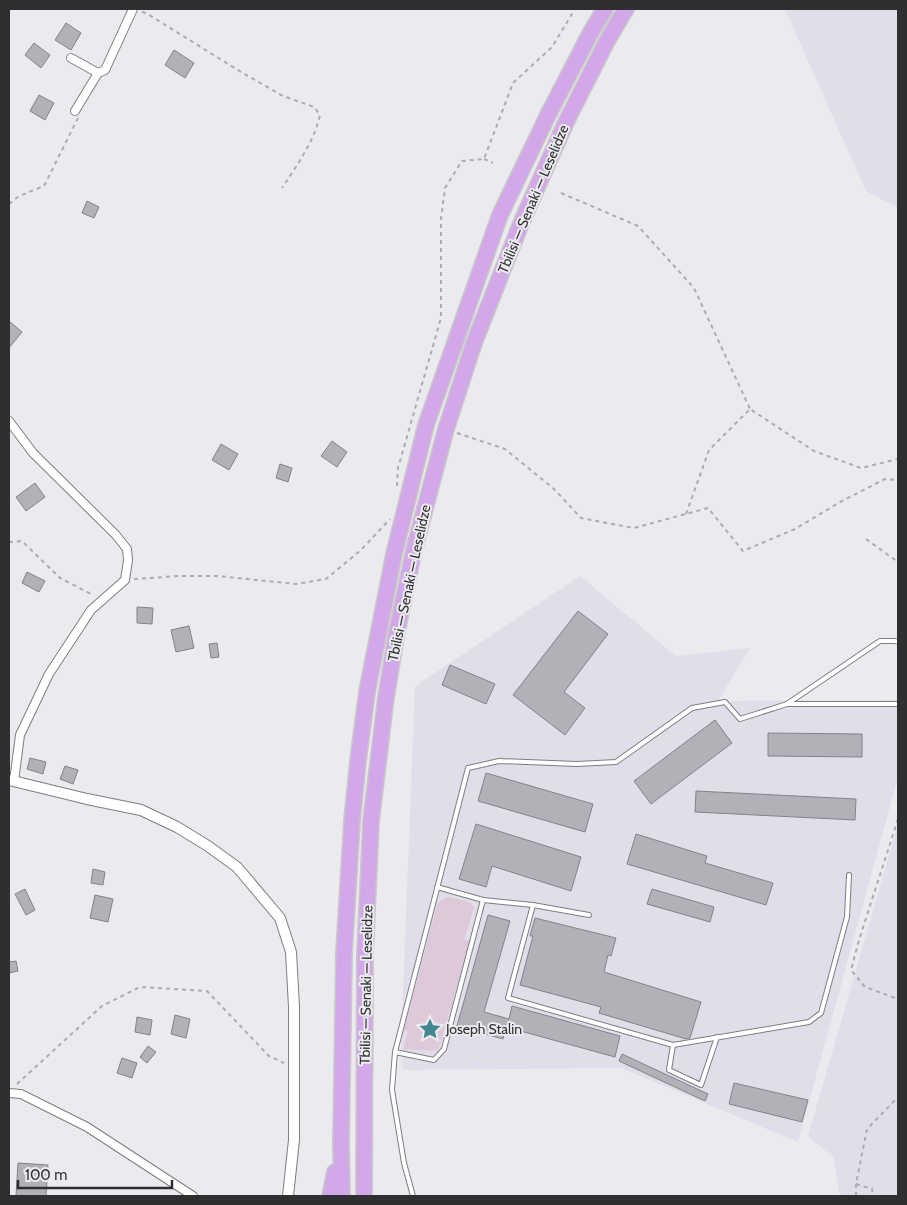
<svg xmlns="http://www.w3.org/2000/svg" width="907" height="1205" font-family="Cabin,sans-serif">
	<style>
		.built { fill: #e1deea }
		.green { fill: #dec9da }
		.building { fill: #b1b2b7; stroke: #828388 }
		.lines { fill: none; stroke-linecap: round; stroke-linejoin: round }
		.service-casing { stroke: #7e7d82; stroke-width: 6 }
		.minor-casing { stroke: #7e7d82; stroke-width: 10 }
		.tertiary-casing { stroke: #7e7d82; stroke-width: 12 }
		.motorway-casing { stroke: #c9c9c9; stroke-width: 18 }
		.path { stroke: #acabaf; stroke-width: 2; stroke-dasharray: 4 4; stroke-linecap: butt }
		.service { stroke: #fff; stroke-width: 4 }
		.minor { stroke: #fff; stroke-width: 8 }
		.tertiary { stroke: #fff; stroke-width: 10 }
		.motorway { stroke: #d2a8e9; stroke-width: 15 }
		.labels { text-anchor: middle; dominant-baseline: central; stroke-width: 4; stroke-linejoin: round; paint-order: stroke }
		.street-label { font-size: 14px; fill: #2f2e30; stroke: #ebeaef }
		.poi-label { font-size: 14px; fill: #2f2e30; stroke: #ebeaef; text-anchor: start }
	</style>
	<rect width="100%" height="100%" fill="#ebeaef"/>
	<!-- built -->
	<g class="built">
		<path d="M785,9H898V208L866,191Z"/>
		<path d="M580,576L676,656L750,648L718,701L898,700V777L798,1142L621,1068L403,1070L401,1041L415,686Z"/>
		<path d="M898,824V1196H840L833,1157L808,1136Z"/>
	</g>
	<!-- green -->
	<path class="green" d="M450,897C458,900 471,900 474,908L464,940L470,941L440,1045L438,1049L432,1051L403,1049L408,1032L404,1030L437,905C441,900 443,898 450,897Z"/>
	<!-- building -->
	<g class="building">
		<path d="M66,23L81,33L71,50L55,40Z"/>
		<path d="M34,43L50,55L41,68L25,55Z"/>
		<path d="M174,50L194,63L185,78L165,65Z"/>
		<path d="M39,95L54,103L45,120L30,111Z"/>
		<path d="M87,201L99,207L94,218L82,213Z"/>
		<path d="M9,321L22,332L9,348Z"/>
		<path d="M332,441L347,452L337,467L321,456Z"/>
		<path d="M221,444L238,454L229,470L212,460Z"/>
		<path d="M280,464L292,468L288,482L276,478Z"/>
		<path d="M35,483L45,497L26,511L16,497Z"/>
		<path d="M27,572L45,581L39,592L22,583Z"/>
		<path d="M137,607L153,608L152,624L137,623Z"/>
		<path d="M578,611L608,634L564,692L585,708L565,735L513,695Z"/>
		<path d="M189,626L194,648L176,652L171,630Z"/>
		<path d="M217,643L219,657L211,658L209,644Z"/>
		<path d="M450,665L495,684L486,704L442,685Z"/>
		<path d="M715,720L732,743L651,804L634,781Z"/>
		<path d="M768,733L862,734V757L768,756Z"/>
		<path d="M30,758L46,762L43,774L27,769Z"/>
		<path d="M65,766L78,770L73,784L60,779Z"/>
		<path d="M486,773L593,804L585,832L478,801Z"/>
		<path d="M696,791L856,799L855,820L695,812Z"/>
		<path d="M476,824L581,857L571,891L492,866L486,887L459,879Z"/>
		<path d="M636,834L707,856L705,863L773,883L766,905L627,864Z"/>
		<path d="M93,869L105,872L103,885L91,883Z"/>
		<path d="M25,889L35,910L26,915L15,894Z"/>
		<path d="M652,889L714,907L710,922L647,904Z"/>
		<path d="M95,895L113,899L108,922L90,918Z"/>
		<path d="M488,915L510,921L484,1012L509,1019L512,1006L620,1036L615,1057L506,1027L503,1039L457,1026Z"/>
		<path d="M535,918L616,938L611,956L608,955L604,972L701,1002L690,1038L686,1039L599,1013L601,1007L520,985L533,936H530Z"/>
		<path d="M16,961L18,971L9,973V962Z"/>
		<path d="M175,1015L190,1019L186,1038L171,1034Z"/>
		<path d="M137,1017L152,1020L150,1035L135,1032Z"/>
		<path d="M148,1046L156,1052L147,1063L140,1057Z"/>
		<path d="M622,1054L708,1094L705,1101L619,1061Z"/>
		<path d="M122,1058L137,1063L132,1078L117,1073Z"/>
		<path d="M734,1083L808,1100L802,1122L729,1104Z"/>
		<path d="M18,1163L48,1165L46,1196H16Z"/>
	</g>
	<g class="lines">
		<!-- service casing -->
		<g class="service-casing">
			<g id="service">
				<path d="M787,704H898"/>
				<path d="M437,887L483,900L533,905L589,915"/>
				<path d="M533,905L508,998L673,1045L809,1022L821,1013L847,917L849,875"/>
				<path d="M673,1045L669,1070L701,1085L717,1037"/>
				<path d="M395,1052L434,1060L444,1049L483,900"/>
				<path d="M413,1196L404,1163L392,1090L395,1052L468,768L499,761L577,764L616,762L692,708L725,702L740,719L787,704L880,641H895L898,642"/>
			</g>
		</g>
		<!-- minor casing -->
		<g class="minor-casing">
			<g id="minor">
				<path d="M71,58L98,73L105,70L133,9"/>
				<path d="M75,111L98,73"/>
				<path d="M9,421L33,453L115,534L127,549L128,560L125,580L91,610L49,674L20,735L14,781"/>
				<path d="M9,1093L21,1094L87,1127L193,1196"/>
			</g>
		</g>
		<!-- tertiary casing -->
		<g class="tertiary-casing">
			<path id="tertiary" d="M9,780L87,799L141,810L177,827L208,846L237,867L280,918L291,952L294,1007V1140L288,1196"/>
		</g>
		<!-- motorway casing -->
		<g class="motorway-casing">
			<g id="motorway">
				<path d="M330,1196L335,1172"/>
				<path d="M342,1196L341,1144L344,953L352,821L358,761L367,692L394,554L426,425L500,215L548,115L591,32L605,9"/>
				<path d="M364,1196L365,954L371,821L386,697L397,631L414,550L446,429L474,343L522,221L567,120L607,41L626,9"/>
			</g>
		</g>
		<!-- path -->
		<g class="path">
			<path d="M142,12L146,13L241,72L283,96L314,107L320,115C314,142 297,165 282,188"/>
			<path d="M484,159L493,163"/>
			<path d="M561,193L638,226L694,288L750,409"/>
			<path d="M9,204L19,196L44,186L78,118"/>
			<path d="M457,433L505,449L554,489L581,518L634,528L708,508L743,551L795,529L842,501L885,479L898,480"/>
			<path d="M397,486L398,468L441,318V219L445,188L462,161L484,159L513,83L552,47L575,9"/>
			<path d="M686,514L709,450L750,409L814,451L861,468L898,459"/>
			<path d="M866,539L898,562"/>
			<path d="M9,542L22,541L60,578L93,595"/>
			<path d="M134,579L179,576H218L296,584L326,579L361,550L390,519"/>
			<path d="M898,819L859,940L851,970L865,987L898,999"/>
			<path d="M17,1084L102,1006L140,987L207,991L269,1056L284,1063"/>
			<path d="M856,1184L872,1189L873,1196"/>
			<path d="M856,1196V1184L867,1129L898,1097"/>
		</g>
		<!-- service -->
		<use href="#service" class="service"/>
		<!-- minor -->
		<use href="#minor" class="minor"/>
		<!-- tertiary -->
		<use href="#tertiary" class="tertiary"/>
		<!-- motorway -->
		<use href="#motorway" class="motorway"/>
	</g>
	<!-- icons -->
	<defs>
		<g id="sight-bare" transform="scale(1.725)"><path d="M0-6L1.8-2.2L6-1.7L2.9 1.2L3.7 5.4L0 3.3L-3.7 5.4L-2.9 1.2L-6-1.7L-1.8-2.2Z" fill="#418890" stroke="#ebeaef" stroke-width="2.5" paint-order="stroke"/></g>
	</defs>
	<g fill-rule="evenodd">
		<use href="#sight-bare" x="430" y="1029"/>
	</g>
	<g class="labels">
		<!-- street labels -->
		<g class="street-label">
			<text transform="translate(533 199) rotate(-67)">Tbilisi — Senaki — Leselidze</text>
			<text transform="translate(409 583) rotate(-78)">Tbilisi — Senaki — Leselidze</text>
			<text transform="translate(366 985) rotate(-89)">Tbilisi — Senaki — Leselidze</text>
		</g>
		<!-- poi labels -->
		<g class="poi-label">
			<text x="446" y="1029">Joseph Stalin</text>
		</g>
	</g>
	<!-- border -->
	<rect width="907" height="1205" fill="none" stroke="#2f2e30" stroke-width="20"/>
	<!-- scale -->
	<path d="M18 1180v8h154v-8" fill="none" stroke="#2f2e30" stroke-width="2.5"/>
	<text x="25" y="1180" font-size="15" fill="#2f2e30" stroke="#ebeaef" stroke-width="4" paint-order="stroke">100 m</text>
</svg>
